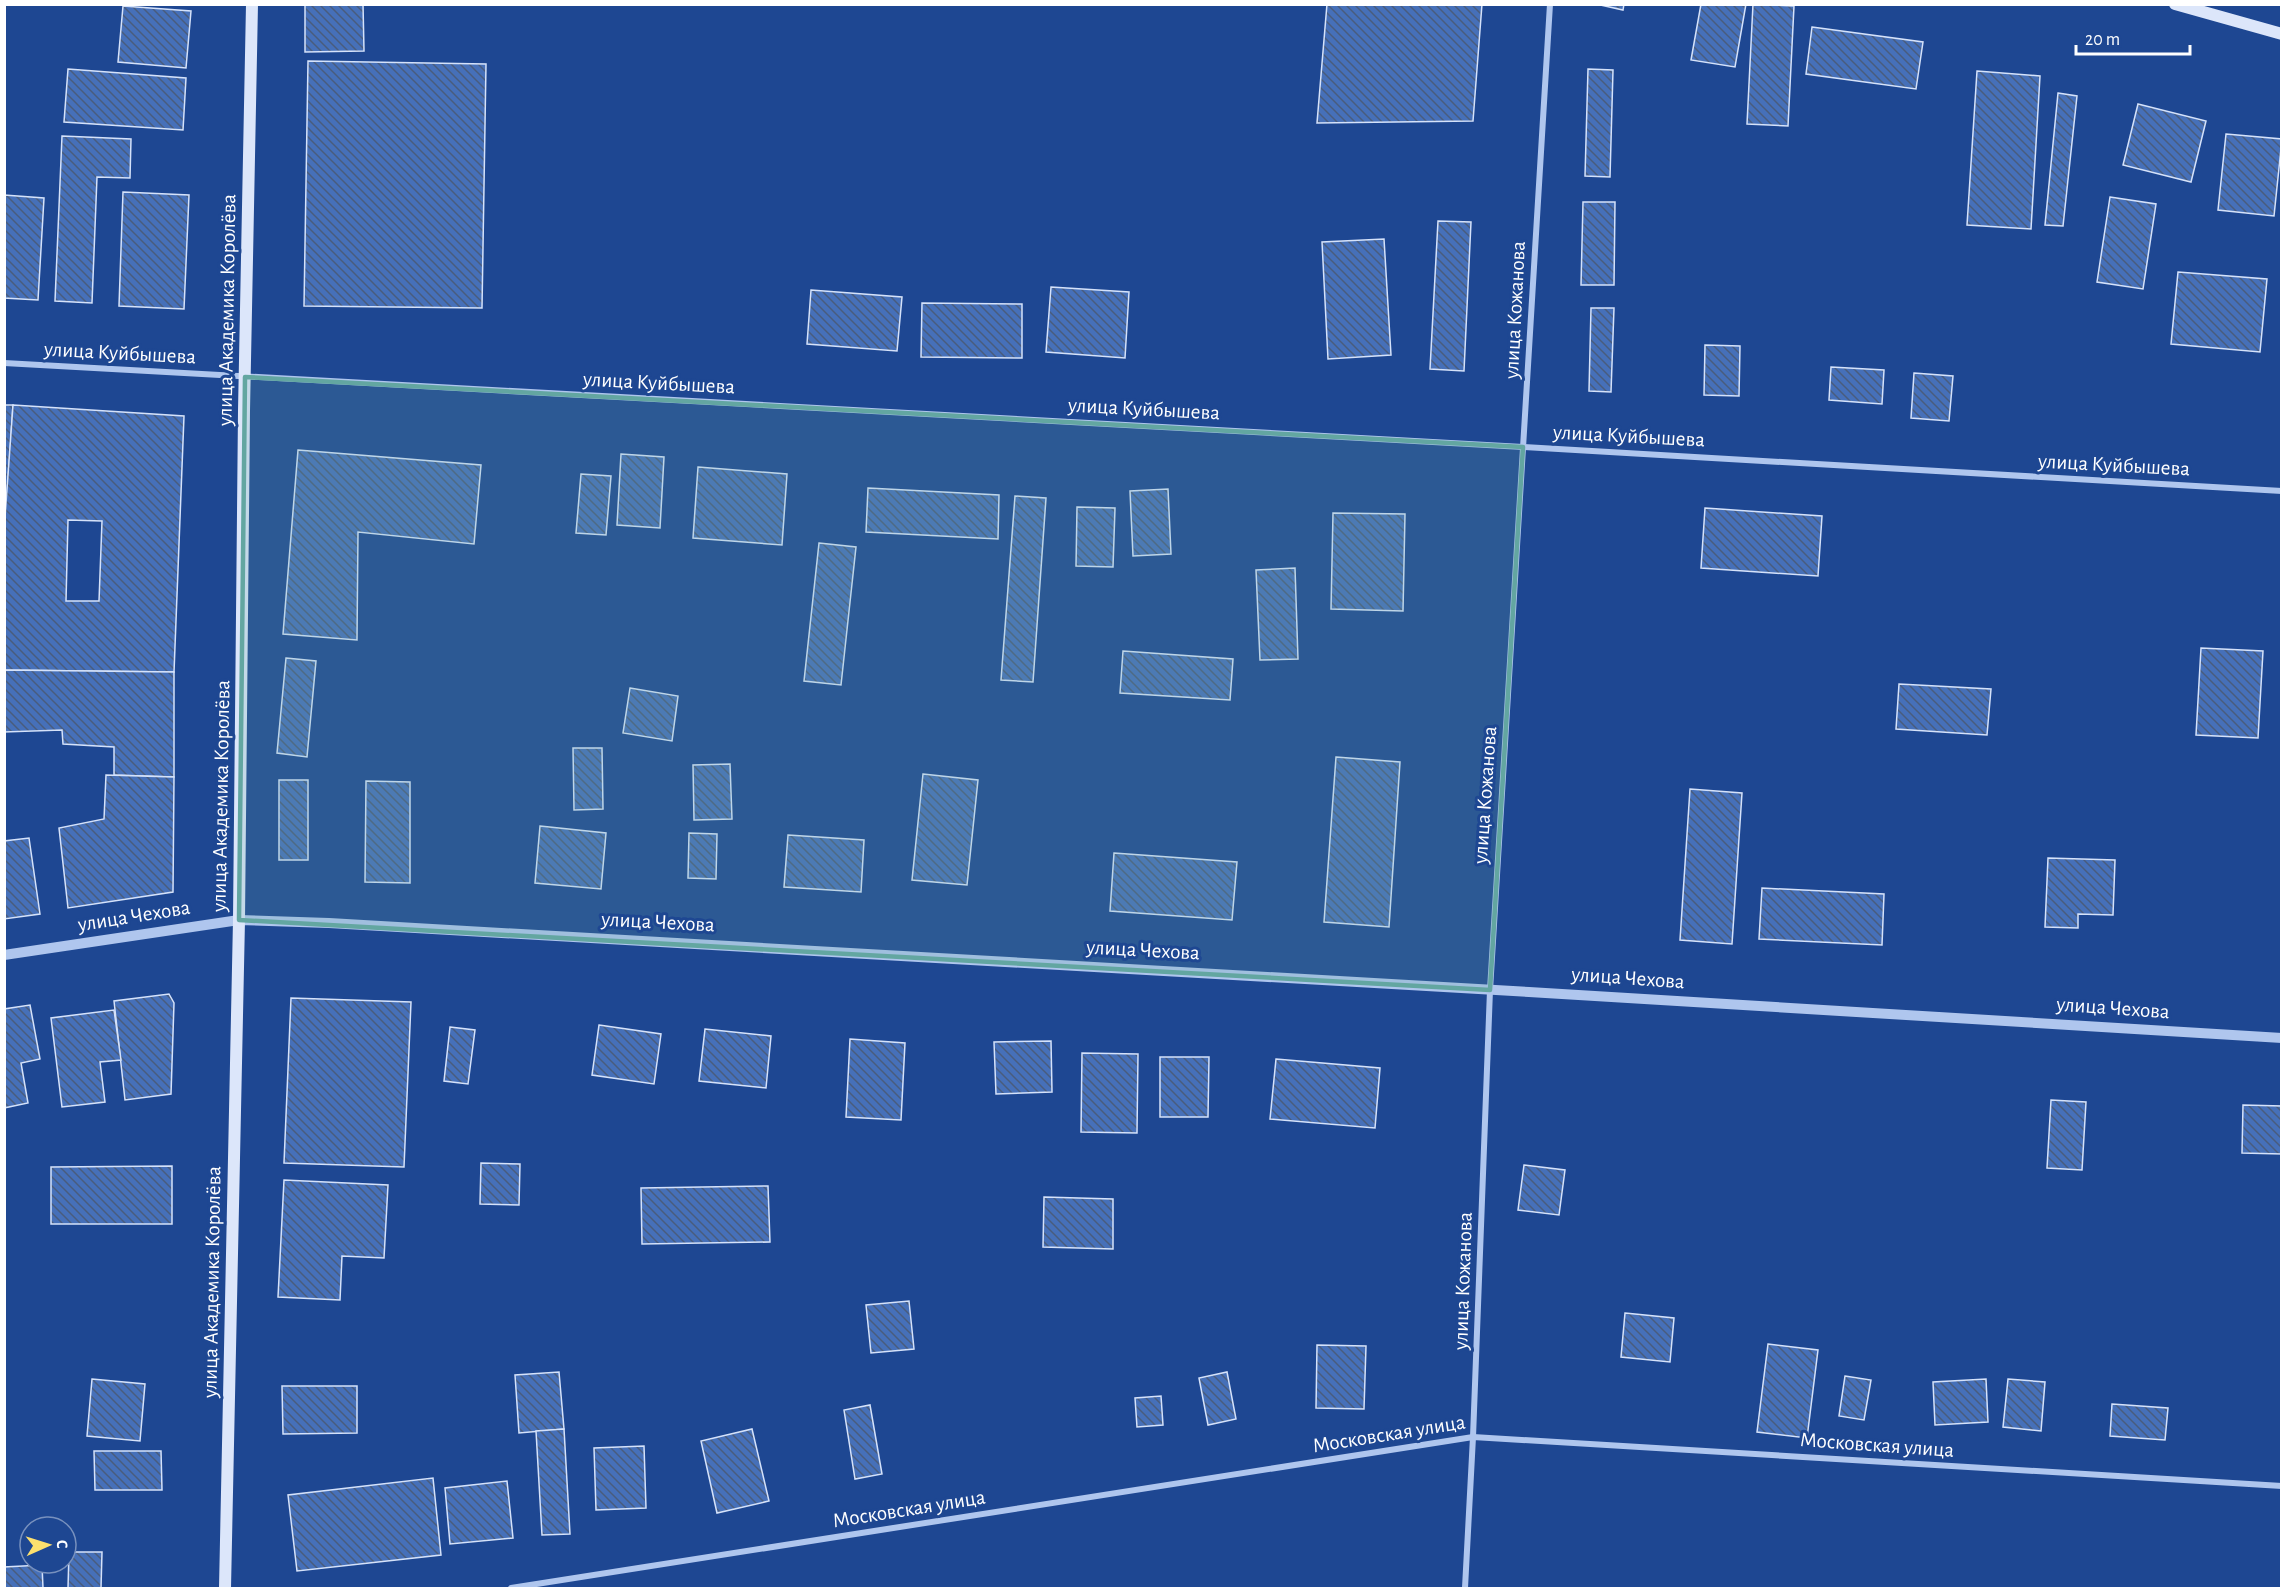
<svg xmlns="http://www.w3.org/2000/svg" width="2286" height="1593" font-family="'Alegreya Sans',sans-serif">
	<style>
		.building { fill: url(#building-back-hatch); stroke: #d5e2fa; stroke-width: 1.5; fill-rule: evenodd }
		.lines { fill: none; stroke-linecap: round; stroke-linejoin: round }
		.minor { stroke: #afc6ee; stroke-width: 6 }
		.tertiary { stroke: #afc6ee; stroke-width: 10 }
		.secondary { stroke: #dce6fa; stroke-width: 12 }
		.marked { fill: #63a6a1; fill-opacity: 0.2; stroke: #63a6a1; stroke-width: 4.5; stroke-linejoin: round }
		.labels { text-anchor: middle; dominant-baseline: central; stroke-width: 6; stroke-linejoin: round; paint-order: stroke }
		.street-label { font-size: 21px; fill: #fff; stroke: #1e4792 }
	</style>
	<defs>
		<pattern id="building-back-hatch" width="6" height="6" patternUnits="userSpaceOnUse" patternTransform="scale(1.5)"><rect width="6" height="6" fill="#4670b9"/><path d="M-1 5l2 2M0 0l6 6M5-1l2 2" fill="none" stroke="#495c7d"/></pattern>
	</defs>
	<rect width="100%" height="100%" fill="#1e4792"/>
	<!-- building -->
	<g class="building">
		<path d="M305,4H363L364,51L305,52Z"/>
		<path d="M1327,4H1482L1473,121L1317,123Z"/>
		<path d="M1596,4H1624L1623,10Z"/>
		<path d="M1701,4H1746L1735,67L1691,60Z"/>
		<path d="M1753,4L1794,6L1788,126L1747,124Z"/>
		<path d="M123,6L191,11L186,68L118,62Z"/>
		<path d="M1812,27L1923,42L1916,89L1806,74Z"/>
		<path d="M308,61L486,64L482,308L304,306Z"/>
		<path d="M68,69L186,78L183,130L64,122Z"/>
		<path d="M1588,69L1613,70L1610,177L1585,176Z"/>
		<path d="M1977,71L2040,76L2031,229L1967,225Z"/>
		<path d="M2058,93L2077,96L2063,226L2045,225Z"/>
		<path d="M2138,104L2206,121L2191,182L2123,165Z"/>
		<path d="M2226,134L2282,139L2274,216L2218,210Z"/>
		<path d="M62,136L131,139L130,178L97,177L92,303L55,301Z"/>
		<path d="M123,192L189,195L184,309L119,306Z"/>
		<path d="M4,195L44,198L38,300L4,298Z"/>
		<path d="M2110,197L2156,204L2143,289L2097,282Z"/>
		<path d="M1583,202H1615L1614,285H1581Z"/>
		<path d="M1438,221L1471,222L1464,371L1430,369Z"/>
		<path d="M1384,239L1391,355L1328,359L1322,242Z"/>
		<path d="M2178,272L2267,279L2260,352L2171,344Z"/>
		<path d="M1051,287L1129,292L1125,358L1046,352Z"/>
		<path d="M811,290L902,297L897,351L807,344Z"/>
		<path d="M922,303L1022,304V358L921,357Z"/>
		<path d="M1591,308H1614L1611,392L1589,391Z"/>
		<path d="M1705,345L1740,346L1739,396L1704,395Z"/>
		<path d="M1831,367L1884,370L1882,404L1829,400Z"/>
		<path d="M1914,373L1953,376L1949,421L1911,418Z"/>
		<path d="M4,405H13L5,528H4Z"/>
		<path d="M13,405L184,416L174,672L4,670V531ZM68,520L102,521L99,601H66Z"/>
		<path d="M298,450L481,465L474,544L358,532L357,640L283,634Z"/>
		<path d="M621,454L664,457L660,528L617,525Z"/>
		<path d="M698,467L787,474L782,545L693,538Z"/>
		<path d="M581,474L611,476L606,535L576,533Z"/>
		<path d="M868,488L999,495L998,539L866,532Z"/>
		<path d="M1168,489L1171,554L1133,556L1130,491Z"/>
		<path d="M1015,496L1046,498L1033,682L1001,680Z"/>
		<path d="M1077,507L1115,508L1113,567L1076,566Z"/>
		<path d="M1705,508L1822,516L1818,576L1701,568Z"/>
		<path d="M1333,513L1405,514L1403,611L1331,609Z"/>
		<path d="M819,543L856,547L841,685L804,681Z"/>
		<path d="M1295,568L1298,659L1260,660L1256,570Z"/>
		<path d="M2201,648L2263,651L2258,738L2196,735Z"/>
		<path d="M1123,651L1233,659L1230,700L1120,693Z"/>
		<path d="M286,658L316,661L307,757L277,753Z"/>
		<path d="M4,670L174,672V777L114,775V747L63,744L62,730L4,732Z"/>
		<path d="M1899,684L1991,689L1987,735L1896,729Z"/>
		<path d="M630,688L678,696L672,741L623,733Z"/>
		<path d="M573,748H602L603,809L574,810Z"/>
		<path d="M1336,757L1400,762L1389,927L1324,922Z"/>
		<path d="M730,764L732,819L694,820L693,765Z"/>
		<path d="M923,774L978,780L967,885L912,880Z"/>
		<path d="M106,775L174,777L173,892L68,908L59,828L104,819Z"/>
		<rect x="279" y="780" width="29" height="80"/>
		<path d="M366,781L410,782V883L365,882Z"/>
		<path d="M1690,789L1742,793L1732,944L1680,940Z"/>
		<path d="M540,826L606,833L601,889L535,883Z"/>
		<path d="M689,833L717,834L716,879L688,878Z"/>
		<path d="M788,835L864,840L861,892L784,887Z"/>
		<path d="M29,838L40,914L4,919V841Z"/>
		<path d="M1114,853L1237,862L1232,920L1110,911Z"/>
		<path d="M2048,858L2115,860L2113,915L2078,914V928L2045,927Z"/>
		<path d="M1762,888L1884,894L1882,945L1759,939Z"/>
		<path d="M169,994L174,1003L171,1094L125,1100L114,1001Z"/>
		<path d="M291,998L411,1002L404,1167L284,1163Z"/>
		<path d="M30,1005L40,1059L21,1063L28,1103L4,1108V1009Z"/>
		<path d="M114,1010L121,1060L100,1062L105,1102L62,1107L51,1018Z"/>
		<path d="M599,1025L661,1034L654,1084L592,1075Z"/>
		<path d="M450,1027L475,1030L468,1084L444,1081Z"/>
		<path d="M705,1029L771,1036L766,1088L699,1081Z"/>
		<path d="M850,1039L905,1043L901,1120L846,1117Z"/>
		<path d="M1051,1041L1052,1092L996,1094L994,1042Z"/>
		<path d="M1082,1053L1138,1054L1137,1133L1081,1132Z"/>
		<path d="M1160,1057H1209L1208,1117H1160Z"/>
		<path d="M1276,1059L1380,1068L1375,1128L1270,1119Z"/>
		<path d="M2051,1100L2086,1102L2082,1170L2047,1168Z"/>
		<path d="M2243,1105L2282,1106V1154L2242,1153Z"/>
		<path d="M481,1163L520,1164L519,1205L480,1204Z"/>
		<path d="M1524,1165L1565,1170L1559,1215L1518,1210Z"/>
		<path d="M172,1166V1224H51V1167Z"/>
		<path d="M284,1180L388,1185L384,1258L342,1256L340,1300L278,1297Z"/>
		<path d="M768,1186L770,1242L642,1244L641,1188Z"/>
		<path d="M1044,1197L1113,1199V1249L1043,1247Z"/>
		<path d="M909,1301L914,1349L871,1353L866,1305Z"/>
		<path d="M1625,1313L1674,1318L1670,1362L1621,1357Z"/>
		<path d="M1768,1344L1818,1350L1807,1438L1757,1432Z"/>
		<path d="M1317,1345L1366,1346L1364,1409L1316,1408Z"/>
		<path d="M559,1372L564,1429L519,1433L515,1375Z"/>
		<path d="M1227,1372L1236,1419L1208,1425L1199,1378Z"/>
		<path d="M1845,1376L1871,1380L1864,1420L1839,1416Z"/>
		<path d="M92,1379L145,1384L140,1441L87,1436Z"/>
		<path d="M1986,1379L1988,1422L1935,1425L1933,1382Z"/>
		<path d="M2008,1379L2045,1382L2041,1431L2003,1427Z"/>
		<path d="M282,1386H357V1433L283,1434Z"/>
		<path d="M1161,1396L1163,1425L1137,1427L1135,1398Z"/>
		<path d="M2112,1404L2168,1408L2165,1440L2110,1436Z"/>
		<path d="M870,1405L882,1474L855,1479L844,1410Z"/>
		<path d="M564,1429L570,1534L542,1535L536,1431Z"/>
		<path d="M752,1429L769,1501L717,1513L701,1441Z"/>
		<path d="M644,1446L646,1508L596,1510L594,1448Z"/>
		<path d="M94,1451H161L162,1490H95Z"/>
		<path d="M433,1478L441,1555L297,1571L288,1495Z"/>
		<path d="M507,1481L513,1538L450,1544L445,1488Z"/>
		<path d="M69,1552H102L101,1588H68Z"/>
		<path d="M42,1565L43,1588H4V1567Z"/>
	</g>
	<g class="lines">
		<!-- minor -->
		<g class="minor">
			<path d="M4,363L1523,447L2282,491"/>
			<path d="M511,1588L1473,1437L2282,1486"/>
			<path d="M1465,1588L1473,1437L1490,990L1550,4"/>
		</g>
		<!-- tertiary -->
		<path class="tertiary" d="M4,955L239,920L329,923L1529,992L2282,1038"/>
		<!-- secondary -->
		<g class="secondary">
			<path d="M2175,4L2282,34"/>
			<path d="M225,1588L239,920L244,411L252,4"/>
		</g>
	</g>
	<!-- marked area -->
	<path class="marked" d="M245,377L1523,447L1490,990L239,920Z"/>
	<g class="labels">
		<!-- street labels -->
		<g class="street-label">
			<text transform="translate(227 310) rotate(-89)">улица Академика Королёва</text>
			<text transform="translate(1515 310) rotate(-87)">улица Кожанова</text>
			<text transform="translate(120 353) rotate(3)">улица Куйбышева</text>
			<text transform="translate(659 383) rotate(3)">улица Куйбышева</text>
			<text transform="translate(1144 409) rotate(3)">улица Куйбышева</text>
			<text transform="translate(1629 436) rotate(3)">улица Куйбышева</text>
			<text transform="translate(2114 465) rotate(3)">улица Куйбышева</text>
			<text transform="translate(1485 795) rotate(-86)">улица Кожанова</text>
			<text transform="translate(221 796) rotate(-89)">улица Академика Королёва</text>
			<text transform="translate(134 916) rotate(-9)">улица Чехова</text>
			<text transform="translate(658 922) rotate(3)">улица Чехова</text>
			<text transform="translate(1143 950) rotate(3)">улица Чехова</text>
			<text transform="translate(1628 978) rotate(4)">улица Чехова</text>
			<text transform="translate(2113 1008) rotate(4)">улица Чехова</text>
			<text transform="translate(1463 1281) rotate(-88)">улица Кожанова</text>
			<text transform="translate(212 1282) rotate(-89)">улица Академика Королёва</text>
			<text transform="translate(1389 1434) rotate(-9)">Московская улица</text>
			<text transform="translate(1877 1445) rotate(4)">Московская улица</text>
			<text transform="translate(909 1509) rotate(-9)">Московская улица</text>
		</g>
	</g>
	<!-- border -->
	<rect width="2286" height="1593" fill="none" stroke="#ffffff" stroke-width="12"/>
	<!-- north arrow -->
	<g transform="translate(48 1545) rotate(87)"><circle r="28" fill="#1e4792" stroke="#7891be" stroke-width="1.5"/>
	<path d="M0-4.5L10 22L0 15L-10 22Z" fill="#fde06e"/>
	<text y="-9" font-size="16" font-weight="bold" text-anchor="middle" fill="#ffffff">С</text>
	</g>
	<!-- scale -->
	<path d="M2076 45v9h114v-9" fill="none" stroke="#ffffff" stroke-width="3"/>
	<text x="2085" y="45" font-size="18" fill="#ffffff" stroke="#1e4792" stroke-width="4.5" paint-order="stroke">20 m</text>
</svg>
